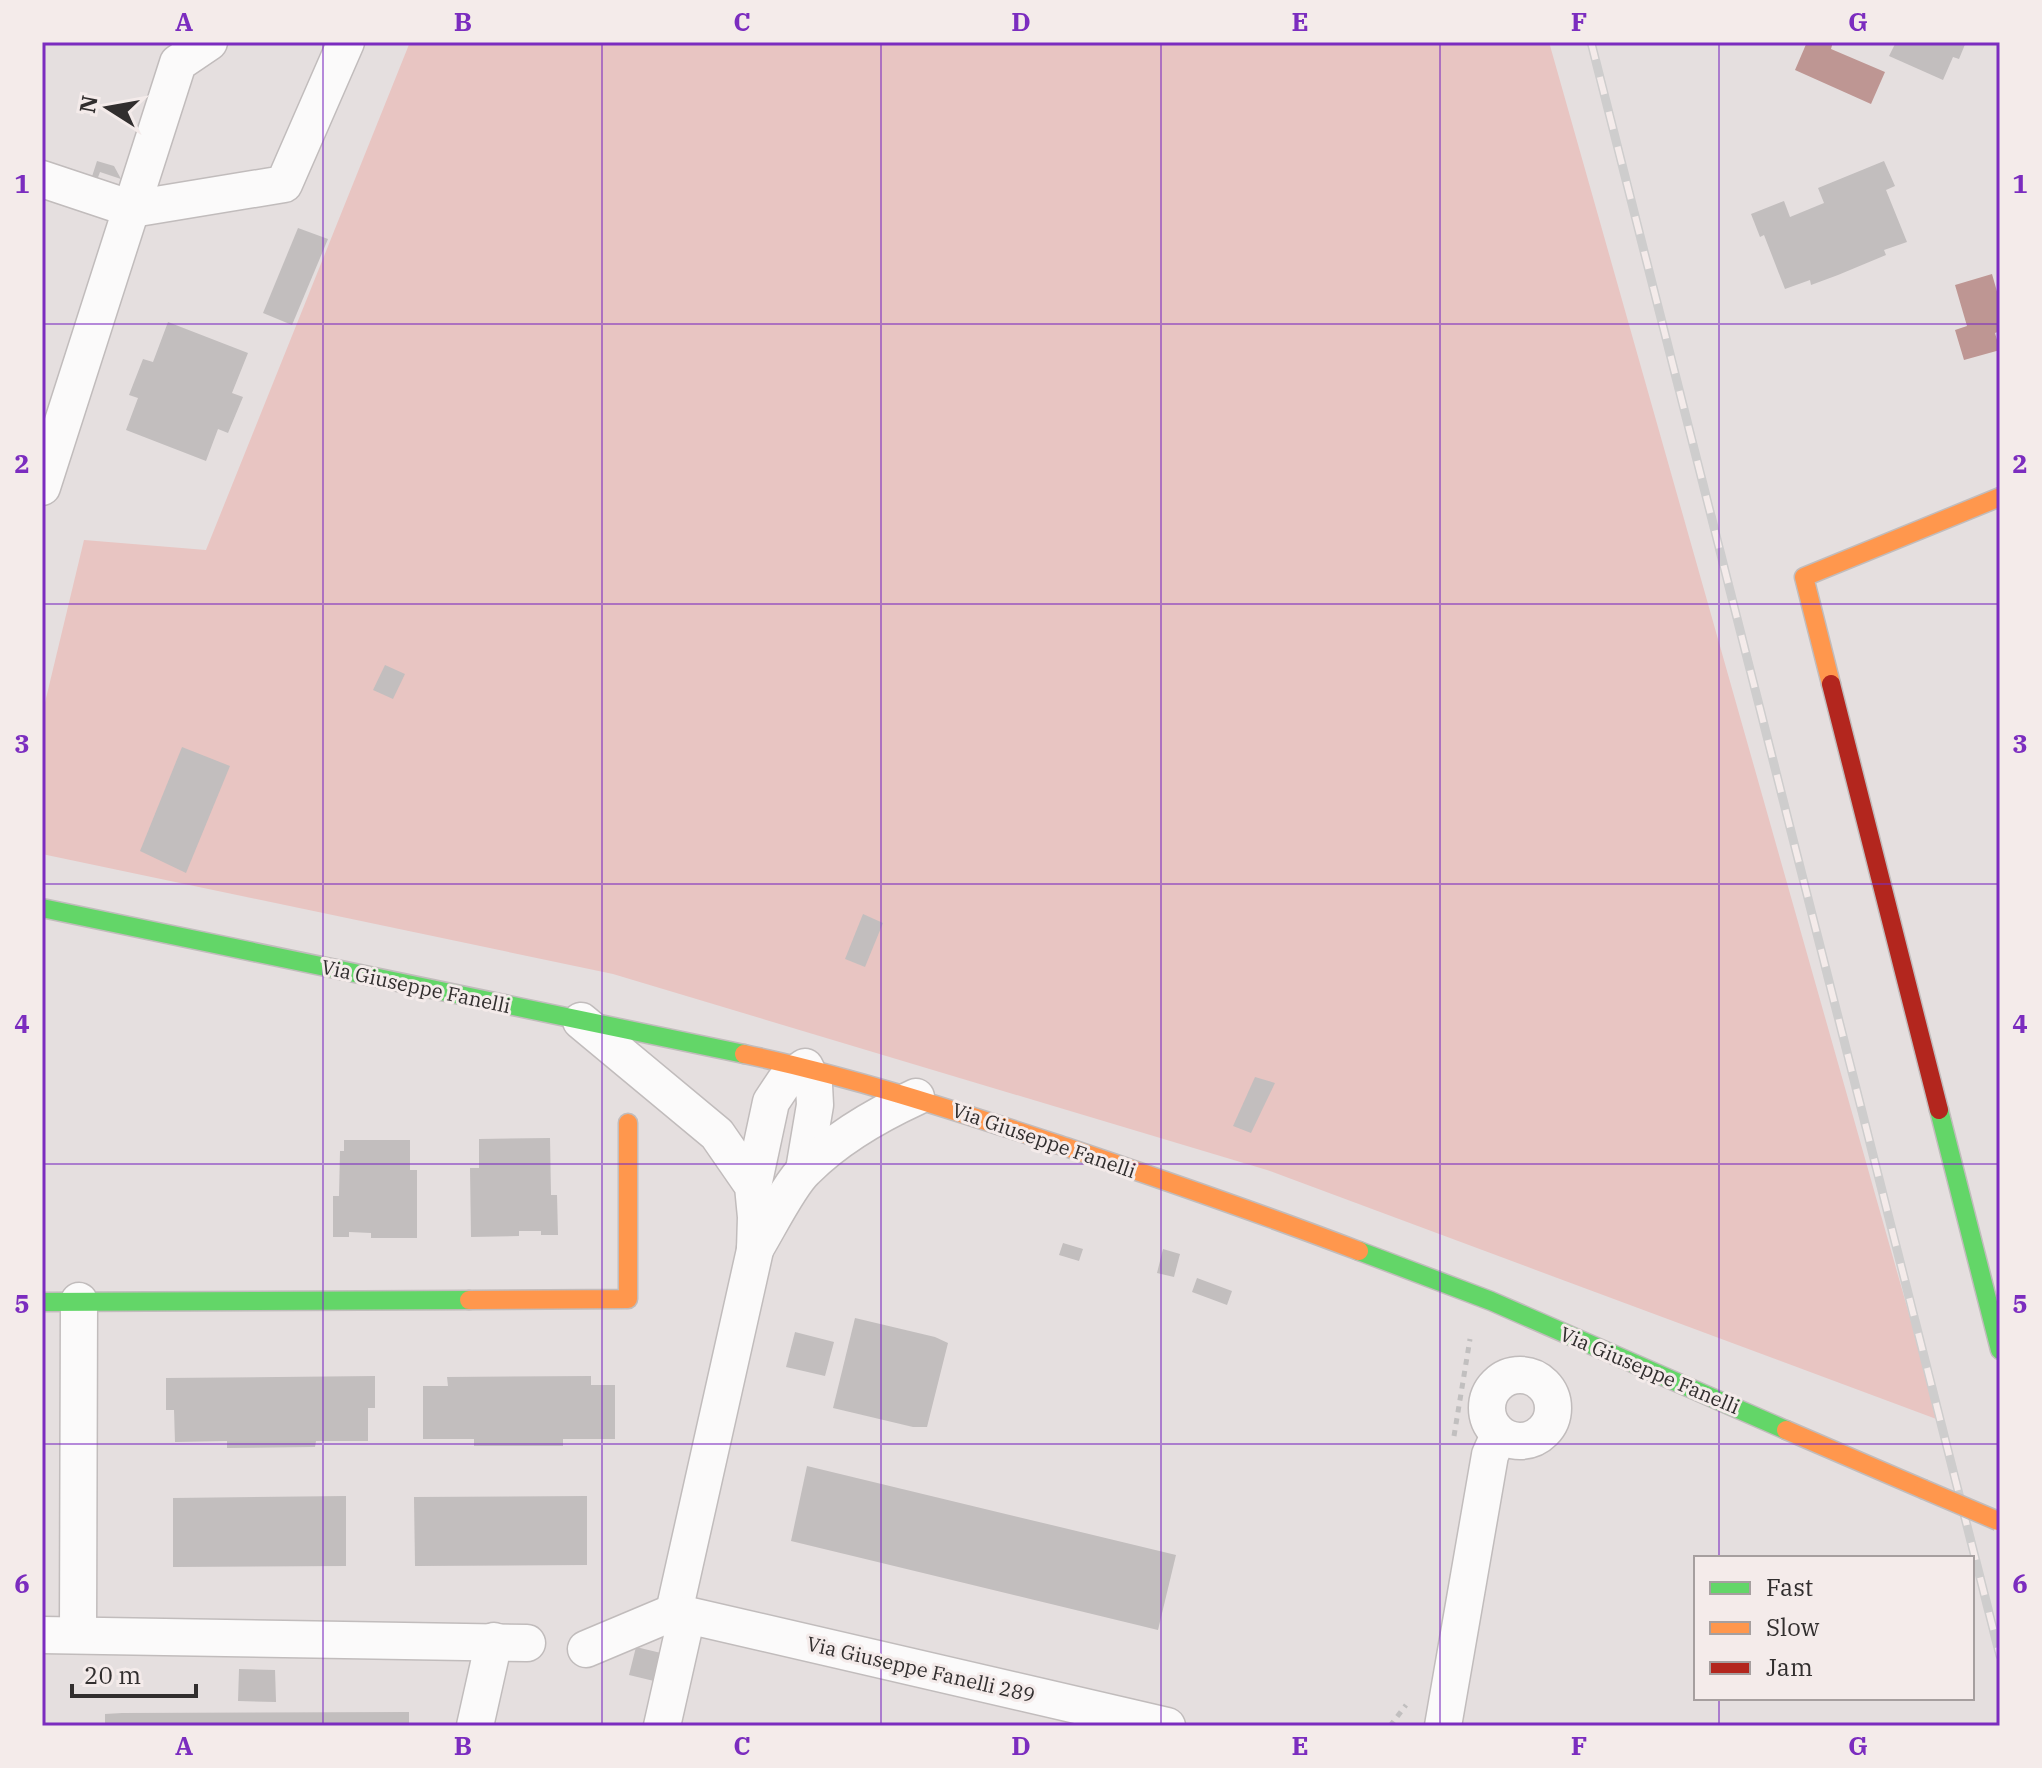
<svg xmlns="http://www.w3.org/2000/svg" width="2042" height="1768" font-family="'IBM Plex Serif',serif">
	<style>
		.green { fill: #e8c5c2 }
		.water { fill: #be9693 }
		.building { fill: #c2bebe }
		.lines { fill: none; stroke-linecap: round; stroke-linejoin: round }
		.street-casing { stroke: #c1bcbc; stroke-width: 39 }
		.fast-casing { stroke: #c1bcbc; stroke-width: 21 }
		.slow-casing { stroke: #c1bcbc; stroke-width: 21 }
		.jam-casing { stroke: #c1bcbc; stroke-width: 21 }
		.path { stroke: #c1bfbf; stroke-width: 5; stroke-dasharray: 6 6; stroke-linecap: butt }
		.street { stroke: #fbfafa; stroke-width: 36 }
		.fast { stroke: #63d668; stroke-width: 18 }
		.slow { stroke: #ff974d; stroke-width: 18 }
		.jam { stroke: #b3261e; stroke-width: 18 }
		.rail-casing { stroke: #cecdcd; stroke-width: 9 }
		.rail { stroke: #f4ebea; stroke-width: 6; stroke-dasharray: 18; stroke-linecap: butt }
		.slow-bridge-casing { stroke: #c1bcbc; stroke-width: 21; stroke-linecap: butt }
		.slow-bridge { stroke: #ff974d; stroke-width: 18 }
		.grid { fill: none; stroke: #7b2cbf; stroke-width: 2; stroke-opacity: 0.55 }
		.labels { text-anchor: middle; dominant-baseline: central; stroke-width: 6; stroke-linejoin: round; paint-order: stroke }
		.street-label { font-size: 20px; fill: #312e2e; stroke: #f4ebea }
		.neatline { fill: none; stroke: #7b2cbf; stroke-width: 3 }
		.grid-label { font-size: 26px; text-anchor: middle; font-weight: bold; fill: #7b2cbf }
	</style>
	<rect width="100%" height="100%" fill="#e5dfdf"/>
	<!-- green -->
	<path class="green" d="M410,42H1549L1939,1420L1267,1170L613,974L42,854V715L84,540L206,550Z"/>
	<!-- water -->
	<g class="water">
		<path d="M1807,42H1833L1831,49L1885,72L1871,104L1795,70Z"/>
		<path d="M1992,274L2000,302V331L1995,333L2000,350L1964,360L1955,330L1967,326L1955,285Z"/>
	</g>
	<!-- building -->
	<g class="building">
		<path d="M1896,42H1966L1959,59L1953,57L1943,80L1889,56Z"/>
		<path d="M97,161L114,166L121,179L100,172L93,191L88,189Z"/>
		<path d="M1884,161L1895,186L1886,190L1907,242L1884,250L1886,255L1838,275L1811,285L1810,280L1785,289L1764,235L1760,237L1751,214L1784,201L1790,217L1824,203L1818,188Z"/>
		<path d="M298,228L328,239L292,325L263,313Z"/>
		<path d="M168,322L248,353L232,393L243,397L228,433L218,429L206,461L126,430L138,398L129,395L143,359L153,362Z"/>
		<path d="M385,665L405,674L393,699L373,690Z"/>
		<path d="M182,747L230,766L186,873L140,851Z"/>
		<path d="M863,914L883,923L865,967L845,959Z"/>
		<path d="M1255,1077L1275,1083L1251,1133L1233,1126Z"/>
		<path d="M550,1138L551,1195H557L558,1235H541V1231H519V1236L471,1237L470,1168H479V1139Z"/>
		<path d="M344,1140H410V1170H417V1238H371V1233L349,1232V1237H333V1196H339L340,1151H344Z"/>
		<path d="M1063,1243L1083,1249L1079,1261L1059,1255Z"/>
		<path d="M1163,1249L1180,1254L1174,1277L1157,1273Z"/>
		<path d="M1197,1278L1232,1291L1227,1305L1192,1292Z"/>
		<path d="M855,1318L935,1337L948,1343L927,1427H913L833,1408Z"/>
		<path d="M795,1332L834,1342L825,1376L786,1367Z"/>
		<path d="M375,1376V1408H368V1441H316L315,1447L227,1448V1441L175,1442L174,1410H166V1378Z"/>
		<path d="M591,1376V1385H615V1439H563V1446H474V1439H423V1386H448L447,1377Z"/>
		<path d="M807,1466L1176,1555L1158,1630L791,1541Z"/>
		<path d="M346,1496V1566L173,1567V1498Z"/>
		<path d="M587,1496V1565L415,1566L414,1497Z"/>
		<path d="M636,1647L661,1653L654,1681L629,1675Z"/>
		<path d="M239,1669L275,1670L276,1702L238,1701Z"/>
		<path d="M409,1712V1726H105V1714L122,1713Z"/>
	</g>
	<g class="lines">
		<!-- street casing -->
		<g class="street-casing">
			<g id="street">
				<path d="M42,179L132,209L284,184L346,42"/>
				<path d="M42,487L178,63L209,42"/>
				<path d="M581,1021L717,1134L753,1186L756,1217L755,1250L674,1612"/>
				<path d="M753,1186L771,1102L785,1081L805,1067L814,1085L815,1105L804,1170"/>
				<path d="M755,1249C768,1228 790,1183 806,1169C837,1138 877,1115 916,1097"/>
				<circle cx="1520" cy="1408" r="33"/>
				<path d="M42,1635L527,1643"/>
				<path d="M78,1635L79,1301"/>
				<path d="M586,1649L674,1612L1167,1726"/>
				<path d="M475,1726L494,1641"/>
				<path d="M662,1726L687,1615"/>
				<path d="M1443,1726L1490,1455L1499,1435"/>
			</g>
		</g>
		<!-- fast casing -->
		<g class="fast-casing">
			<g id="fast">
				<path d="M42,908L744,1054"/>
				<path d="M1939,1110L2000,1350"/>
				<path d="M1359,1251L1491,1301L1786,1430"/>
				<path d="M42,1302L469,1300"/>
			</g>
		</g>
		<!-- slow casing -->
		<g class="slow-casing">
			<g id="slow">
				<path d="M1831,684L1804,577L2000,497"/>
				<path d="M744,1054C854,1077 959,1112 1066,1147C1164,1180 1262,1214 1359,1251"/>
				<path d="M469,1300L628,1299V1123"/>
				<path d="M1786,1430L1923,1489"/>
			</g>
		</g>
		<!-- jam casing -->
		<g class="jam-casing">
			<path id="jam" d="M1831,684L1939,1110"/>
		</g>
		<!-- path -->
		<g class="path">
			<path d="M1454,1436L1470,1339"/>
			<path d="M1390,1726L1406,1705"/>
		</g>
		<!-- street -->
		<use href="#street" class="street"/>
		<!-- fast -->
		<use href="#fast" class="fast"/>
		<!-- slow -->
		<use href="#slow" class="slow"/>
		<!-- jam -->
		<use href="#jam" class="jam"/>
		<!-- rail casing -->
		<g class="rail-casing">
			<path id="rail" d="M1591,42L2000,1656"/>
		</g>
		<!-- rail -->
		<use href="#rail" class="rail"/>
		<!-- slow-bridge casing -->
		<g class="slow-bridge-casing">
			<path id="slow-bridge" d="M1923,1489L1998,1521"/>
		</g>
		<!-- slow-bridge -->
		<use href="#slow-bridge" class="slow-bridge"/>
	</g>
	<!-- grid -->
	<path class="grid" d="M323,42V1726M602,42V1726M881,42V1726M1161,42V1726M1440,42V1726M1719,42V1558M42,324H2000M42,604H2000M42,884H2000M42,1164H2000M42,1444H2000M1719,1698V1726"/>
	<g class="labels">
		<!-- street labels -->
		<g class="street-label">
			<text transform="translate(416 986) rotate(12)">Via Giuseppe Fanelli</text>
			<text transform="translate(1044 1140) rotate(19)">Via Giuseppe Fanelli</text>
			<text transform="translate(1650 1370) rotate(23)">Via Giuseppe Fanelli</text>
			<text transform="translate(921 1669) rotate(13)">Via Giuseppe Fanelli 289</text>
		</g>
	</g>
	<!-- border -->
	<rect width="2042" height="1768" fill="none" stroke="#f4ebea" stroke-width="88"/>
	<!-- legend -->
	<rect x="1694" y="1556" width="280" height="144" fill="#f4ebea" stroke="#a69f9f" stroke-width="2"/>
	<rect x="1710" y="1582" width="40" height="12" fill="#63d668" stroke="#a69f9f" stroke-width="2"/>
	<text x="1766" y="1596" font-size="24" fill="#312e2e">Fast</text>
	<rect x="1710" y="1622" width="40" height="12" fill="#ff974d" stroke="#a69f9f" stroke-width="2"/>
	<text x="1766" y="1636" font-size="24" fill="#312e2e">Slow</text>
	<rect x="1710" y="1662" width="40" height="12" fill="#b3261e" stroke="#a69f9f" stroke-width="2"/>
	<text x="1766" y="1676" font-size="24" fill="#312e2e">Jam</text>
	<!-- north arrow -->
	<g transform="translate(108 108) rotate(281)" stroke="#f4ebea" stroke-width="6" paint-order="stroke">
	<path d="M0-6L14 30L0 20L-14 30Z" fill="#312e2e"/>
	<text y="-12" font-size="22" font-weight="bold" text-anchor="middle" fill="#312e2e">N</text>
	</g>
	<!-- scale -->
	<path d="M72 1684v12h124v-12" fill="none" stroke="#312e2e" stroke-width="4"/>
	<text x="84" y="1684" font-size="24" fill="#312e2e" stroke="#f4ebea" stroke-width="6" paint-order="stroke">20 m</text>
	<rect x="44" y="44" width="1954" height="1680" class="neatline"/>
	<g class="grid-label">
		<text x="184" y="31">A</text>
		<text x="463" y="31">B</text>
		<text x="742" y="31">C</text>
		<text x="1021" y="31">D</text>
		<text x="1300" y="31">E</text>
		<text x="1579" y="31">F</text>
		<text x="1858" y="31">G</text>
		<text x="22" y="193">1</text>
		<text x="2020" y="193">1</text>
		<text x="22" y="473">2</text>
		<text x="2020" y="473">2</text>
		<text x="22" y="753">3</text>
		<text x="2020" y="753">3</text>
		<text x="22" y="1033">4</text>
		<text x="2020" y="1033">4</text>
		<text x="22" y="1313">5</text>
		<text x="2020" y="1313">5</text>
		<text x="22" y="1593">6</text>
		<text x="2020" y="1593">6</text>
		<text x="184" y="1755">A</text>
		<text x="463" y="1755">B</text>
		<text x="742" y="1755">C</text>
		<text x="1021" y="1755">D</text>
		<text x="1300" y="1755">E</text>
		<text x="1579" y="1755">F</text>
		<text x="1858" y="1755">G</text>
	</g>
</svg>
